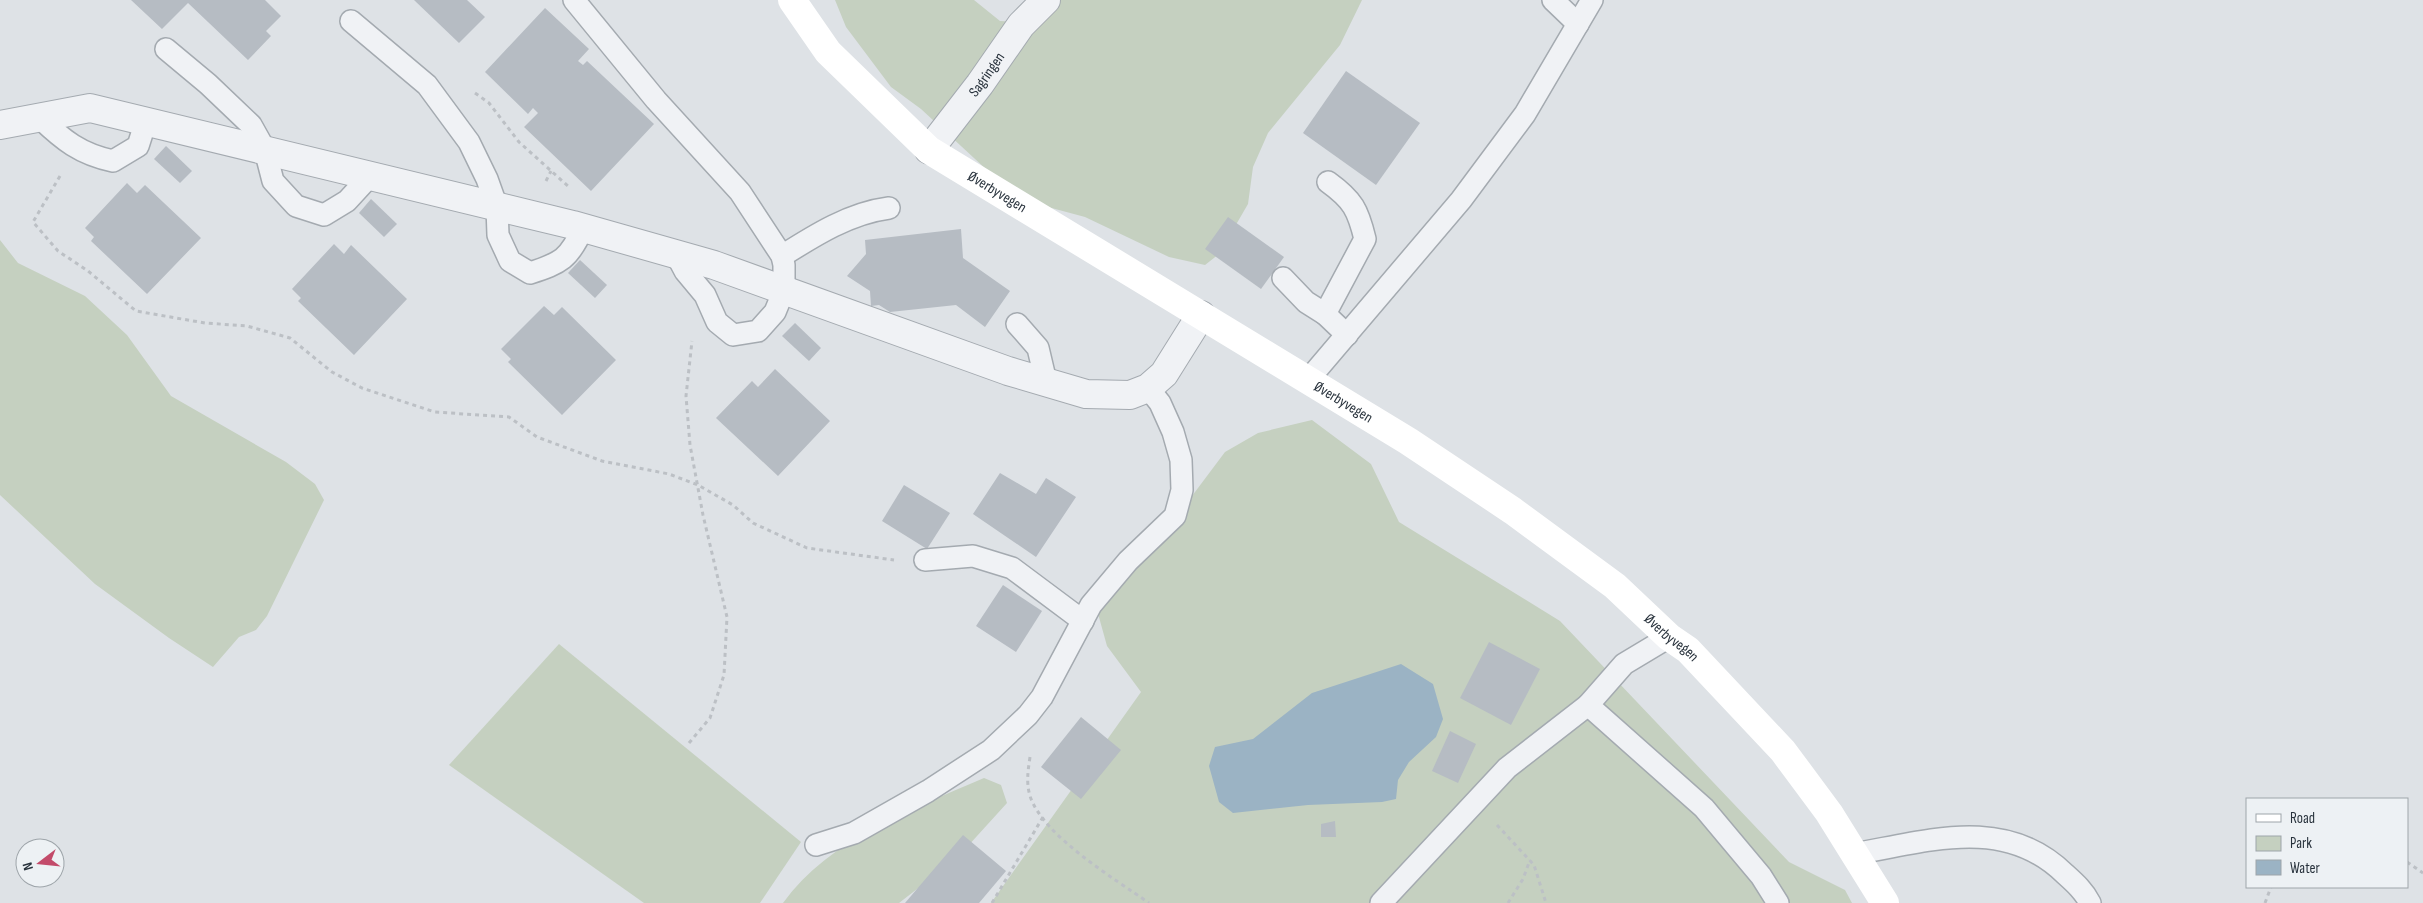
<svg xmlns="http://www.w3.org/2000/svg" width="2423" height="903" font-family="'Sofia Sans Condensed',sans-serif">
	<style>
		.green { fill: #c5d0c0 }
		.water { fill: #9bb3c4 }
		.building { fill: #b6bcc3 }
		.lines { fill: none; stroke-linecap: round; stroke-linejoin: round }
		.service-casing { stroke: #a4aab0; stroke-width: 24 }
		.minor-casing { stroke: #a4aab0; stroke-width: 30 }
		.path { stroke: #bcc0c5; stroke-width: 3; stroke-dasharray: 4 4; stroke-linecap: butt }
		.service { stroke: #f0f2f5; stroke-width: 21 }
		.minor { stroke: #f0f2f5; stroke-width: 28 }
		.secondary { stroke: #fff; stroke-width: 28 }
		.labels { text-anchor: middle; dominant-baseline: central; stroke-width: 5; stroke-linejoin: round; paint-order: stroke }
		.street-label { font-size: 15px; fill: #28323c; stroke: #edf1f4 }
	</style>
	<rect width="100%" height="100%" fill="#dee2e6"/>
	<!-- green -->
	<g class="green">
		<path d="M835,0H974L1000,21L1018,22L1055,0H1362L1340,45L1268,133L1253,167L1248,204L1219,254L1205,265L1169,257L1085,217L1033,203L988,171L921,109L891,87L846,27Z"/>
		<path d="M0,240L18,263L85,296L127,335L171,396L286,462L315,484L324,500L267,616L256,630L239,637L213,667L169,638L95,584L0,495Z"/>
		<path d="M1312,420L1371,464L1399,522L1560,621L1789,862L1845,890L1852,903H991L1141,692L1107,646L1097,610L1140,550L1192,496L1225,452L1258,433Z"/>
		<path d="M559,644L801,842L760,903H644L449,765Z"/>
		<path d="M984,778L1001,785L1007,803L957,858L899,903H783C830,838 913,809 984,778Z"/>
	</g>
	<!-- water -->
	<path class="water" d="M1401,664L1433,684L1443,719L1436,737L1409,762L1398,780L1396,799L1382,802L1308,805L1233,813L1219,802L1209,766L1215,747L1253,739L1312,693Z"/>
	<!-- building -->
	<g class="building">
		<path d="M131,0H265L281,16L266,31L271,36L248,60L188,3L162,29Z"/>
		<path d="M414,0H467L485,17L459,43Z"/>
		<path d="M545,8L589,49L578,61L583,65L587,61L654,124L591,191L524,127L538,113L533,108L528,114L485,72Z"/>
		<path d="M1346,71L1420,123L1376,185L1303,133Z"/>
		<path d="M166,146L192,171L180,183L154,159Z"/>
		<path d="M127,183L137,193L145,185L201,238L147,294L91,241L94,237L85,228Z"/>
		<path d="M371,199L397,224L384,237L359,213Z"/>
		<path d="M1228,217L1284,257L1261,289L1205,249Z"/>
		<path d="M961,229L963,258L1010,291L985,327L956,305L890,312L879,305L871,306L870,291L847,276L866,254L865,240Z"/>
		<path d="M334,244L344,254L351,245L407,299L354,355L298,301L301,298L292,289Z"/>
		<path d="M580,260L607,285L595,298L568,273Z"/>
		<path d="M544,306L554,315L562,307L616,360L562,415L508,362L511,359L501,349Z"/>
		<path d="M795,323L821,348L809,361L782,336Z"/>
		<path d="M775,369L830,421L778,476L716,418L752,381L758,387Z"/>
		<path d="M1000,473L1036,494L1046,478L1076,497L1036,557L973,514Z"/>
		<path d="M904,485L950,513L927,549L882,521Z"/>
		<path d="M1003,585L1042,611L1016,652L976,626Z"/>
		<path d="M1489,642L1540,669L1511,725L1460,698Z"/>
		<path d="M1081,717L1121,750L1081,799L1041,767Z"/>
		<path d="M1450,731L1476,744L1458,783L1432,771Z"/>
		<path d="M1335,821L1336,837H1321V824Z"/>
		<path d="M963,835L1006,871L979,903H905Z"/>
	</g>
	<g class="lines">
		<!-- service casing -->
		<g class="service-casing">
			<g id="service">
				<path d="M574,0L656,100L740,192L782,256L784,265V290L775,312L758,331L733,335L717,322L705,295L685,271L676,254"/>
				<path d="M1553,0L1578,24"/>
				<path d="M351,21L427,85L469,142L487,179L497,207L498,235L510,261L530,273C561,263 569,259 583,228"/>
				<path d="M166,49L208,84L251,125L265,150L273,181L296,206L324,215L347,201L370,176"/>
				<path d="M40,118C63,140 80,154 113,161L138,146L146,121"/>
				<path d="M1328,182C1353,200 1358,210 1365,239L1325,314L1347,335"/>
				<path d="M782,256C815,235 850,213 889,208"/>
				<path d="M1283,278L1306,302L1325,314"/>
				<path d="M1017,324L1038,348L1046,382"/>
				<path d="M1308,380L1461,200L1525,114L1592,0"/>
				<path d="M925,560L973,556L1012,568L1083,621"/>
				<path d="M1669,637L1624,664L1588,705L1704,808L1761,876L1778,903"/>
				<path d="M816,845L854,833L928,791L991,750L1028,715L1042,697L1091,605L1128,561L1175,516L1182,490L1181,460L1173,432L1160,403L1148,388"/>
				<path d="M1854,854C1928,841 2005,815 2065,874C2075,883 2084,891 2090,903"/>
				<path d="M1381,903L1507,768L1588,705"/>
			</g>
		</g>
		<!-- minor casing -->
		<g class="minor-casing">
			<g id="minor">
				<path d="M0,125L90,108L573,225L714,265L1008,371L1086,394L1130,395L1148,388L1164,374L1201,315"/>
				<path id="s1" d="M929,150L980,84L1021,25L1046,0"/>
			</g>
		</g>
		<!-- path -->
		<g class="path">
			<path d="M475,93L489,103L519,142L569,187"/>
			<path d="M60,176L33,222L58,251L88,271L136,311L205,323L247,326L290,338L332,372L362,388L435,412L509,417L537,437L602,461L669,474L698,485L733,505L753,523L807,548L894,560"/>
			<path d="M546,181L551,171"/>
			<path d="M689,743L710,718L724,675L727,617L703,515L690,445L686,396L692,341"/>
			<path d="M1030,757C1028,771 1026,782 1030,796C1043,836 1115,879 1149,903"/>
			<path d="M1497,825L1534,865L1546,903"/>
			<path d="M2407,862L2423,873"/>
			<path d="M992,903L1043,817"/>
			<path d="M1508,903L1523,879L1530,860"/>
			<path d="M2265,903L2271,887"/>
		</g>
		<!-- service -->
		<use href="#service" class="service"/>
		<!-- minor -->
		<use href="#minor" class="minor"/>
		<!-- secondary -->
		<path class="secondary" id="s2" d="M792,0L828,52L929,150L1408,441L1513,511L1615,586L1669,637L1688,650L1783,751L1829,813L1885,903"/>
	</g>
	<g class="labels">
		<!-- street labels -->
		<g class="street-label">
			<text stroke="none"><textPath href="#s1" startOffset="95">Sagringen</textPath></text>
			<text stroke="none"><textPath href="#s2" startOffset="284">Øverbyvegen</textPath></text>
			<text stroke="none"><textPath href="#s2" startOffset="689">Øverbyvegen</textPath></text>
			<text stroke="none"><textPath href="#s2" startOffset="1094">Øverbyvegen</textPath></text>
		</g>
	</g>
	<!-- legend -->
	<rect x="2246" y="798" width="162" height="90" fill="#edf1f4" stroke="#9ea5aa"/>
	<rect x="2256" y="814" width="25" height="8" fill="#ffffff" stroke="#9ea5aa"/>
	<text x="2290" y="823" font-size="15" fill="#28323c">Road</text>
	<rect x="2256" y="836" width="25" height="15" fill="#c5d0c0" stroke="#9ea5aa"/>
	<text x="2290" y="848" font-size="15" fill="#28323c">Park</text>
	<rect x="2256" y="860" width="25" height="15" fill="#9bb3c4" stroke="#9ea5aa"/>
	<text x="2290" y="873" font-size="15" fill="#28323c">Water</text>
	<!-- north arrow -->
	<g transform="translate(40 863) rotate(254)"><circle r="24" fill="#edf1f4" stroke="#9ea5aa"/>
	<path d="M0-4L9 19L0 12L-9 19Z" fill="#c34b6a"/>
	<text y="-8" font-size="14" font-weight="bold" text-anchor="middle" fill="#28323c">N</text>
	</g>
</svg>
